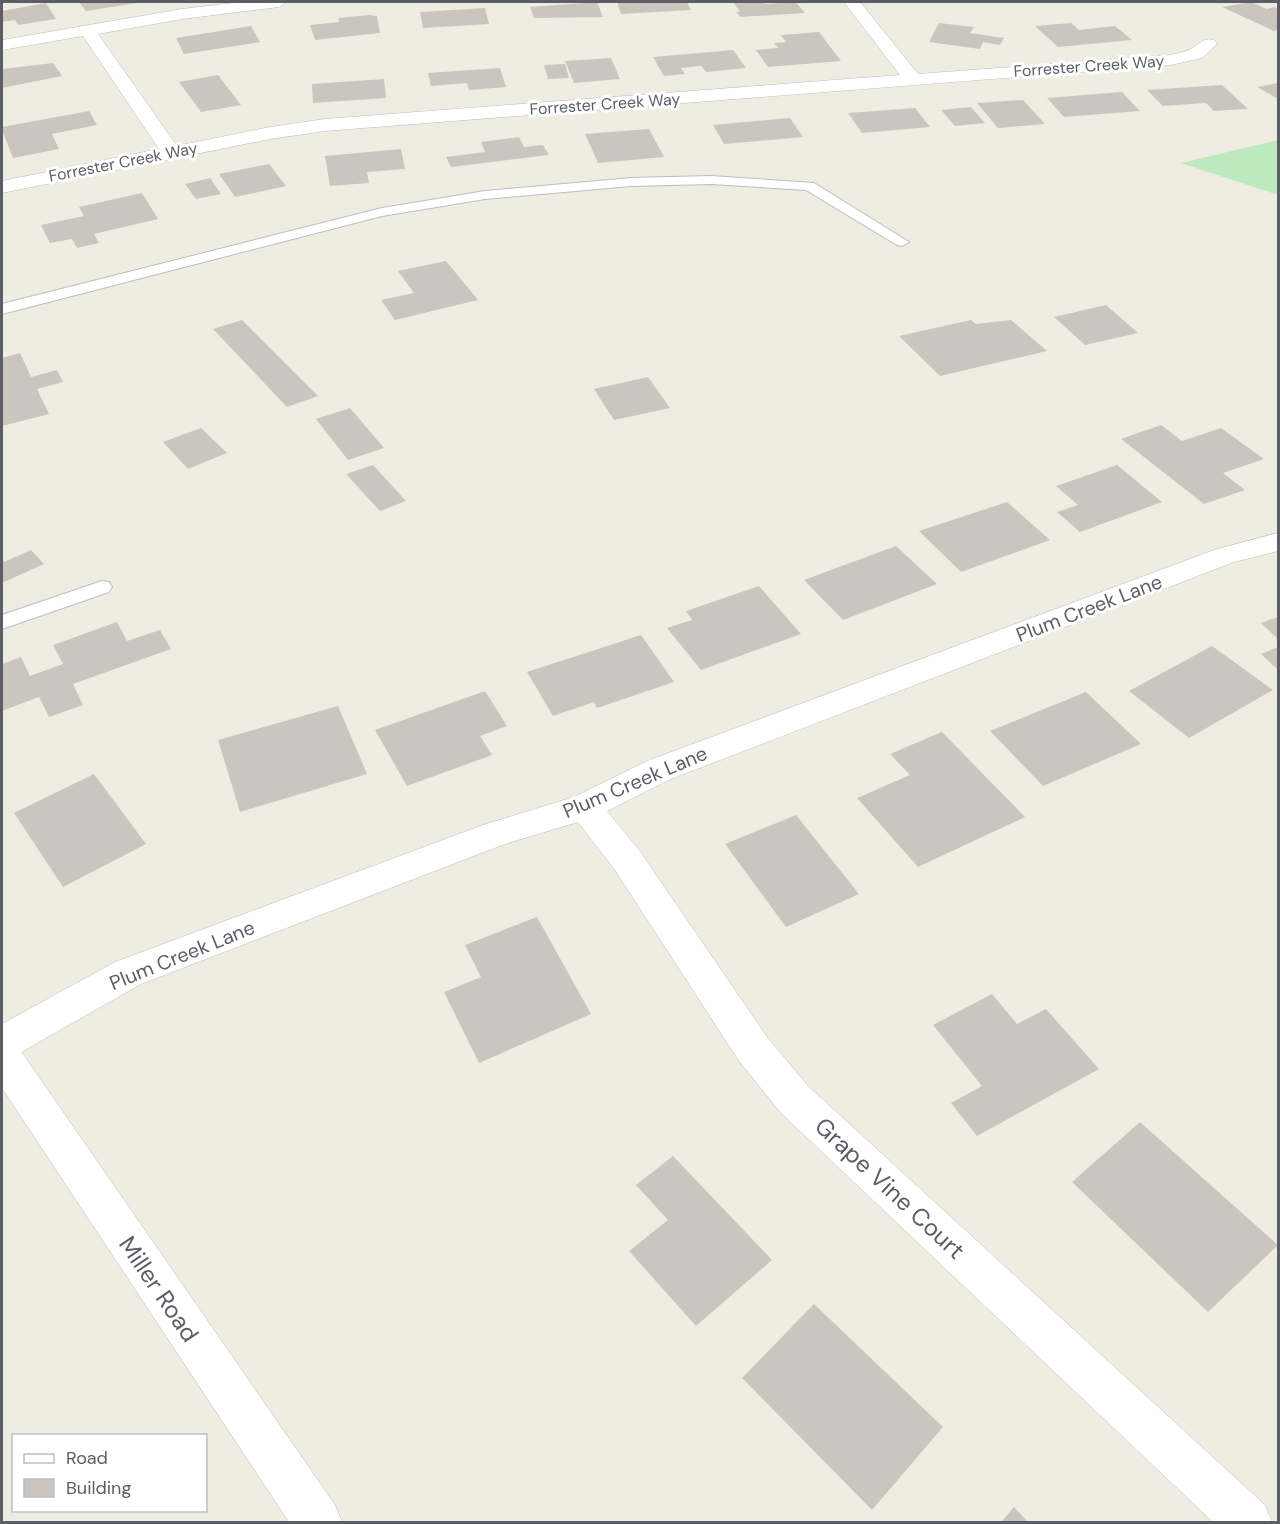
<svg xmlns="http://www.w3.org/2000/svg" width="1280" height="1524" font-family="'DM Sans',sans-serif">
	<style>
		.green { fill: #bde9be }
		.building { fill: #cac6bf }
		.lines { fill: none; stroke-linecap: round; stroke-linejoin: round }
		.lane-casing { stroke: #babdc3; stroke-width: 2 }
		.street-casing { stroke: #babdc3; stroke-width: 1 }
		.secondary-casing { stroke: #b8bcc2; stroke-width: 1 }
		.lane { fill: #fff; fill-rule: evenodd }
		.street { fill: #fff; fill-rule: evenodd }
		.secondary { fill: #fff; fill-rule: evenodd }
		.labels { text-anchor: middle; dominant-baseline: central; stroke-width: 6; stroke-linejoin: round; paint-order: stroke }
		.far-street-label { font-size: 16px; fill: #5b5f65; stroke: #fff }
		.street-label { font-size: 20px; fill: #5b5f65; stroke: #fff }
		.near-street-label { font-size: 24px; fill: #5b5f65; stroke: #fff }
	</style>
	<rect width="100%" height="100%" fill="#efede2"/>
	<!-- green -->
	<path class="green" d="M1278,140V195L1181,163Z"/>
	<!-- building -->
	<g class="building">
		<path d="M79,2H137V3L86,11Z"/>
		<path d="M597,2L603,17L534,18L530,7Z"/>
		<path d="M617,2H687L691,10L621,14Z"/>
		<path d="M733,2H764L765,4L796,2L805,13L741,17L736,12H740Z"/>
		<path d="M1251,2L1267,9L1274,7L1278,9V30L1274,31L1222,7Z"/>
		<path d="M46,3L56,19L18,25L15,20L2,22V11Z"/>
		<path d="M485,8L489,24L423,28L420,12Z"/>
		<path d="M369,15L377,16L380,33L315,40L310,25L339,22L338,18Z"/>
		<path d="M939,23L974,27L970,33L1004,38L1000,45L983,42L980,49L929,42Z"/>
		<path d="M1071,23L1079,30L1115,26L1132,40L1058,47L1035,26Z"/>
		<path d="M251,26L260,42L184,54L176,38Z"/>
		<path d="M819,32L841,61L768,67L756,50L778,48L774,43L786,42L781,35Z"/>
		<path d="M733,50L746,68L706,72L701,66L681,68L685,74L664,76L653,57Z"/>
		<path d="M611,58L620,79L574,83L565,61Z"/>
		<path d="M53,63L62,76L2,88V69Z"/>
		<path d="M565,64L569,78L548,79L544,65Z"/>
		<path d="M500,68L506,87L469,90L467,83L431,86L428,73Z"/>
		<path d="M218,75L241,105L201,112L179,82Z"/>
		<path d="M384,79L386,98L313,103L312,84Z"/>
		<path d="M1278,83V99L1257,87Z"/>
		<path d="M1222,85L1248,109L1214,111L1206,103L1163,106L1147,90Z"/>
		<path d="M1122,92L1140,111L1064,117L1047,98Z"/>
		<path d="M1023,100L1045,124L998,128L977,103Z"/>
		<path d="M971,107L985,123L955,126L941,110Z"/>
		<path d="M915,108L930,127L862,133L848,113Z"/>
		<path d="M89,111L97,125L52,134L59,149L13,158L2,130V127Z"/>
		<path d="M790,118L803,137L724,144L713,125Z"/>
		<path d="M649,129L664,157L598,163L585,134Z"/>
		<path d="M519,137L524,147L543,145L549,155L451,167L446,157L485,152L481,142Z"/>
		<path d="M401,149L405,169L367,172L369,183L330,186L325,156Z"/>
		<path d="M269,164L286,186L235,197L219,174Z"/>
		<path d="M210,178L221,194L196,199L185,184Z"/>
		<path d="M142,193L158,219L94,234L99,243L77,248L72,239L50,243L41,225L84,216L79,207Z"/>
		<path d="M446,261L478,300L395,320L381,300L414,293L398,271Z"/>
		<path d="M1106,305L1138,333L1085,345L1054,317Z"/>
		<path d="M242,320L318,396L287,407L213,329Z"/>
		<path d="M971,320L976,324L1011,320L1047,351L940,376L899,336Z"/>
		<path d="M20,353L31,377L57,370L63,382L37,389L49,414L2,426V358Z"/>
		<path d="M648,377L670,408L614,420L594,389Z"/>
		<path d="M350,408L384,448L348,460L316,419Z"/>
		<path d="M1161,425L1182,441L1221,428L1264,459L1223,473L1245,490L1204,504L1121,439Z"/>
		<path d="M201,428L227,453L188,469L163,442Z"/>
		<path d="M373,465L406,501L380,511L346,474Z"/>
		<path d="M1117,465L1162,502L1080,532L1057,512L1078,505L1056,486Z"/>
		<path d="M1007,502L1050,540L961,572L919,531Z"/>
		<path d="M896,546L937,584L843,620L804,580Z"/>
		<path d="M31,550L44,564L2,583V559L4,562Z"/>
		<path d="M759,586L801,634L701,670L667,628L692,620L686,611Z"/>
		<path d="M1278,617V639L1261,623Z"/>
		<path d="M117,622L127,641L160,630L171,649L73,684L83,705L49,717L39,697L2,711V664L21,657L30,676L63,664L53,645Z"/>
		<path d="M641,635L674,682L597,708L594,702L553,716L527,672Z"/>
		<path d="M1212,646L1273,690L1189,738L1129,691Z"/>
		<path d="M1278,647V670L1261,654Z"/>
		<path d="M485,691L507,726L480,736L492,755L407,786L375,730Z"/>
		<path d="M1086,692L1141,744L1043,786L990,731Z"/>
		<path d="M338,706L367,774L240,812L218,740Z"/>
		<path d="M942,732L1025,817L918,867L857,798L910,775L890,754Z"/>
		<path d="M94,774L146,844L63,887L14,813Z"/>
		<path d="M796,815L859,894L786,927L725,844Z"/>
		<path d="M537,917L591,1014L479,1063L444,992L481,977L465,945Z"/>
		<path d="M992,994L1017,1024L1046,1009L1099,1069L977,1136L951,1103L982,1086L933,1025Z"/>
		<path d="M1140,1122L1278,1245L1208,1312L1072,1182Z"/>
		<path d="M673,1156L772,1260L696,1326L629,1251L668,1220L636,1185Z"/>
		<path d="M814,1304L943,1427L872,1510L742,1378Z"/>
		<path d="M1014,1507L1028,1522H1001Z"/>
	</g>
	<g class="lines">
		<!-- lane casing -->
		<g class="lane-casing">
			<g id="lane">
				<path d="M711,176L814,183L909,242L902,246L897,245L806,190L711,184L631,186L485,199L382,216L2,314V304L382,208L485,191L631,178Z"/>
				<path d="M102,581L109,582L112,587L109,592L2,629V615Z"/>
			</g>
		</g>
		<!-- street casing -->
		<g class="street-casing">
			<g id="street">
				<path d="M242,2H287L279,7L182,19L98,34L177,146L270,127L325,119L900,75L844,2H860L918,74L1171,55C1177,53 1186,52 1191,49C1200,44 1203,37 1214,40L1217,44L1202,58L1171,65L325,131L270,139L2,193V181L159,149L83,36L2,50V40L182,9Z"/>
				<path d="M1278,533V551L1234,562L671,779L607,811L639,850L767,1037L808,1086L1265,1505L1272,1522H1213L780,1112L739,1061L615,870L578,822L505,844L141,984L16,1055L2,1060V1024L115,962L483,825L574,797L647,761L1214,550Z"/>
			</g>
		</g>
		<!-- secondary casing -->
		<g class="secondary-casing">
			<path id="secondary" d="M2,1039L16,1044L335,1505L342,1522H289L2,1088Z"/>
		</g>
		<!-- lane -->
		<use href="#lane" class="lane"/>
		<!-- street -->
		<use href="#street" class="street"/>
		<!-- secondary -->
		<use href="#secondary" class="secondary"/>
	</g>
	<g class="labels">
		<!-- far-street labels -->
		<g class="far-street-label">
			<text transform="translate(1089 66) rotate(-4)">Forrester Creek Way</text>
			<text transform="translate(605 104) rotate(-4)">Forrester Creek Way</text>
			<text transform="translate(123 162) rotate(-11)">Forrester Creek Way</text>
		</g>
		<!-- street labels -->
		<g class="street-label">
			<text transform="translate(1089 608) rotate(-21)">Plum Creek Lane</text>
			<text transform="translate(635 782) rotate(-23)">Plum Creek Lane</text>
			<text transform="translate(182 955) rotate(-22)">Plum Creek Lane</text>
		</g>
		<!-- near-street labels -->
		<g class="near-street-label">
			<text transform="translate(890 1188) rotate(43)">Grape Vine Court</text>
			<text transform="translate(159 1289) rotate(56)">Miller Road</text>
		</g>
	</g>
	<!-- border -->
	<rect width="1280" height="1524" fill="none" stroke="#5b5f65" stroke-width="6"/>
	<!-- legend -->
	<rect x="12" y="1434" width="195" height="78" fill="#ffffff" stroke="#bdbfc1" stroke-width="1.5"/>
	<rect x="24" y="1454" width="30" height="9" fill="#ffffff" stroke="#bdbfc1" stroke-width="1.5"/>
	<text x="66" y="1464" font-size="18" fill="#5b5f65">Road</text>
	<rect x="24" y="1479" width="30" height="18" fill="#cac6bf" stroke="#bdbfc1" stroke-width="1.5"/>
	<text x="66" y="1494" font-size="18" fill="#5b5f65">Building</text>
</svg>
